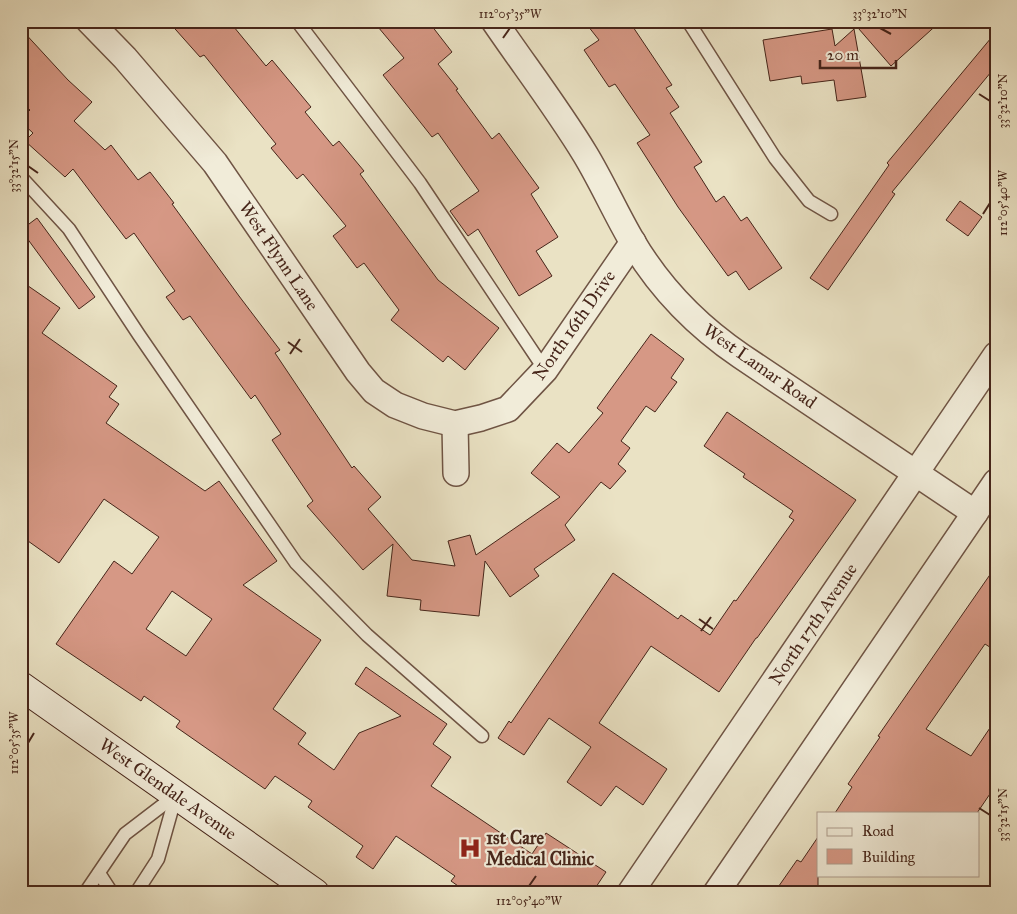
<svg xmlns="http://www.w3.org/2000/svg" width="1017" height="914" font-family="'IM FELL Great Primer',serif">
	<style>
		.building { fill: #d69885; stroke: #46251a; fill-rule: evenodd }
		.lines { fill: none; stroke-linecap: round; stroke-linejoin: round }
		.lane-casing { stroke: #6f5444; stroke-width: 15 }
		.street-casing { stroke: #6f5444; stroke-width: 28 }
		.secondary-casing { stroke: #46251a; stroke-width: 30 }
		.lane { stroke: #f1ecd9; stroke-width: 12 }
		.street { stroke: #f1ecd9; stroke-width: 25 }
		.secondary { stroke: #f1ecd9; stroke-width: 28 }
		.ticks { fill: none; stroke: #46251a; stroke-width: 2 }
		.labels { text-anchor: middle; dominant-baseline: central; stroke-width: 4.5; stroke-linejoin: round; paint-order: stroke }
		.street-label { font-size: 18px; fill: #46251a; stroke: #f1ecd9 }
		.poi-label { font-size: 18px; font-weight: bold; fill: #46251a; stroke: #f1ecd9; text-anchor: start }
		.neatline { fill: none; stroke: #46251a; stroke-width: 2 }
		.ticks-label { font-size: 12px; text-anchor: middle; fill: #46251a }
	</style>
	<rect width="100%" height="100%" fill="#eae2c4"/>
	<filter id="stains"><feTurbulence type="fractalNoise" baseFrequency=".004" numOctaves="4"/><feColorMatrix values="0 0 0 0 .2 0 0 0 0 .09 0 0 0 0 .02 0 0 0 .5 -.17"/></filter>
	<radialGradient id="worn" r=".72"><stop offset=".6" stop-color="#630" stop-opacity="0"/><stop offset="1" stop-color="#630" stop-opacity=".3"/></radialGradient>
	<!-- building -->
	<g class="building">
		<path d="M168,21H229L266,66L272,60L311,107L305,112L333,146L339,141L364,171L360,174L438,280L499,328L465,370L448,356L443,362L391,320L399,310L364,263L357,268L333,236L346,226L303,174L297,179L271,148L276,144L204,55L200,57Z"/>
		<path d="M373,21H428L452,52L438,64L458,89L456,90L492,139L499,133L539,188L531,194L558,237L536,251L552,276L519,296L478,229L468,236L450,211L479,191L438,133L432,137L383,75L404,58Z"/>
		<path d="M584,21H629L672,85L666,88L679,107L670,113L702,162L694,167L716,202L724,196L741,221L747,217L782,268L749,290L736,271L728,276L678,207L637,143L650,135L615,84L609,87L584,50L599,40Z"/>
		<path d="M852,21H941L891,66Z"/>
		<path d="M21,29L68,80L92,102L74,121L105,150L111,145L138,180L150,172L174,203L172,204L239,296L280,350L275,353L352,468L354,466L381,497L368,509L412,560L455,566L448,541L470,535L476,555L560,497L531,473L557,443L569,453L603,413L597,408L651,334L684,359L671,378L677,382L655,412L646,406L621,441L630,448L618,464L626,471L610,489L601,482L565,525L575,540L534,569L539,576L510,597L485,561L479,616L420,610L421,600L387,596L393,544L363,570L307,506L313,501L272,440L281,434L255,395L251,399L190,316L183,320L166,297L175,291L134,233L126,239L73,169L65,177L25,141L33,133L21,122V119L30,110L21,102Z"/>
		<path d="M832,29L835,46L854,29L866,97L837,101L834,80L802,84L801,76L770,81L763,40Z"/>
		<path d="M996,32V66L892,192L895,194L828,290L810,278L889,165L887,163Z"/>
		<path d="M960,201L982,217L968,236L946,220Z"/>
		<path d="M37,218L95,297L79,309L21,230Z"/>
		<path d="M21,281L60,308L42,333L117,386L109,397L119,404L106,423L205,491L219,481L277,561L243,585L321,640L273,709L306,733L298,744L334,770L359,733L401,716L355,684L366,667L447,724L433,744L451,757L431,786L532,854L546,833L606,872L592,893H468L451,881L455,876L396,836L373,869L356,857L363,846L308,807L312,801L275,776L265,789L176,727L180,721L144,696L141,701L56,644L114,561L132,574L159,537L104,499L59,563L21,536ZM172,591L212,619L186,656L146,629Z"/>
		<path d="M727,412L856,500L757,638H756L719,692L651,646L599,723L667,769L643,805L616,786L601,806L567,782L591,747L549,718L524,755L498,738L509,721L511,723L613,573L678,619L681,615L710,635L734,600L736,601L794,520L789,517L793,511L743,477L745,474L704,446Z"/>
		<path d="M996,566V651L985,644L926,729L971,756L996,719V785L977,813H835L852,787L848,784L880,737L878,736Z"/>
		<path d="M818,837V893H774L797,860L801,862Z"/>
	</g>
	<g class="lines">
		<!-- lane casing -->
		<g class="lane-casing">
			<g id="lane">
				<path d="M297,21L420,183L545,370"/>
				<path d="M688,21L775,158L809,201L831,214"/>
				<path d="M21,177L69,229L139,335L296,563L367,635L482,736"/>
				<path d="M99,873L112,893"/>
				<path d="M85,893L125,834L176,795"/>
				<path d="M136,893L158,859L176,795"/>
			</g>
		</g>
		<!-- street casing -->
		<g class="street-casing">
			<g id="street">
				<path d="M89,21L125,58L215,163L358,372L374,391L395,405L423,416L455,424L481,418L508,409L545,370L633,242"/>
				<path d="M494,21C524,65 557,108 585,154C602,182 615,212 632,241C659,287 697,326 741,356L975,513"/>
				<path d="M455,424L456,473"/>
				<path d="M630,893L996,355"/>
				<path d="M716,893L996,482"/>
			</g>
		</g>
		<!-- secondary casing -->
		<g class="secondary-casing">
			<path id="secondary" d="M21,686L315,893"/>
		</g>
		<!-- lane -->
		<use href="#lane" class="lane"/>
		<!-- street -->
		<use href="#street" class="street"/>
		<!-- secondary -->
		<use href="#secondary" class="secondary"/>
	</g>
	<!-- ticks -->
	<path class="ticks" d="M880,28L891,34M503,38L510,28M979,94L990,101M28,166L38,173M983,214L990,203M288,342L302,352M290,354L300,339M699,619L713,629M701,631L711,617M28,743L34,733M979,808L990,815M529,886L536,876"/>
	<!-- icons -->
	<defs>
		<g id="hospital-bare" transform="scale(1.725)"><path d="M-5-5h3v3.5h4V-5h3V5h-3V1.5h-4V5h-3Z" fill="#8f2418" stroke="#f1ecd9" stroke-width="2.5" paint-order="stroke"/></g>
	</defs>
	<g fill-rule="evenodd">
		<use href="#hospital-bare" x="470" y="848"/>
	</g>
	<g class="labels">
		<!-- street labels -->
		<g class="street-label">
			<text transform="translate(279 256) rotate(56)">West Flynn Lane</text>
			<text transform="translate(574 325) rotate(-55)">North 16th Drive</text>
			<text transform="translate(760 366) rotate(35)">West Lamar Road</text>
			<text transform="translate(813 624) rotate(-56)">North 17th Avenue</text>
			<text transform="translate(168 789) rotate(35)">West Glendale Avenue</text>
		</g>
		<!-- poi labels -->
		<g class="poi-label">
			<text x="486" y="838">1st Care<tspan x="486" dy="21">Medical Clinic</tspan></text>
		</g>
	</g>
	<!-- margin -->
	<rect width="1017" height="914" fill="none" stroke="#eae2c4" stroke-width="55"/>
	<!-- legend -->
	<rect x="817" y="812" width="162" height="65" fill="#f1ecd9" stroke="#ad9c8d"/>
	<rect x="827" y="828" width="25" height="8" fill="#f1ecd9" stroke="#ad9c8d"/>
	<text x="862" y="836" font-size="15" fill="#46251a">Road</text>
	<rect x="827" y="849" width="25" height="15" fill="#d69885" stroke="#ad9c8d"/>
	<text x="862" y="862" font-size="15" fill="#46251a">Building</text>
	<!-- scale -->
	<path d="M820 60v8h76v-8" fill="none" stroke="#46251a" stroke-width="2.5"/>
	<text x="827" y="60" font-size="15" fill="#46251a" stroke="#f1ecd9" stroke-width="4" paint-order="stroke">20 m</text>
	<rect x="28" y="28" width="962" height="858" class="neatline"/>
	<g class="ticks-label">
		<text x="510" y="18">112°05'35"W</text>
		<text x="880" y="18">33°32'10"N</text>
		<text transform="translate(1003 101) rotate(-90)" y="4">33°32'10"N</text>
		<text transform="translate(14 166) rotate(-90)" y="4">33°32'15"N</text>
		<text transform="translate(1003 203) rotate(-90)" y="4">112°05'40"W</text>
		<text transform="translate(14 743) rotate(-90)" y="4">112°05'35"W</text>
		<text transform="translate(1003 815) rotate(-90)" y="4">33°32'15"N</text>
		<text x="529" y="905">112°05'40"W</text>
	</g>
	<rect width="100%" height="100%" filter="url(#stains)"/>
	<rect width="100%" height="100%" fill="url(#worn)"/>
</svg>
